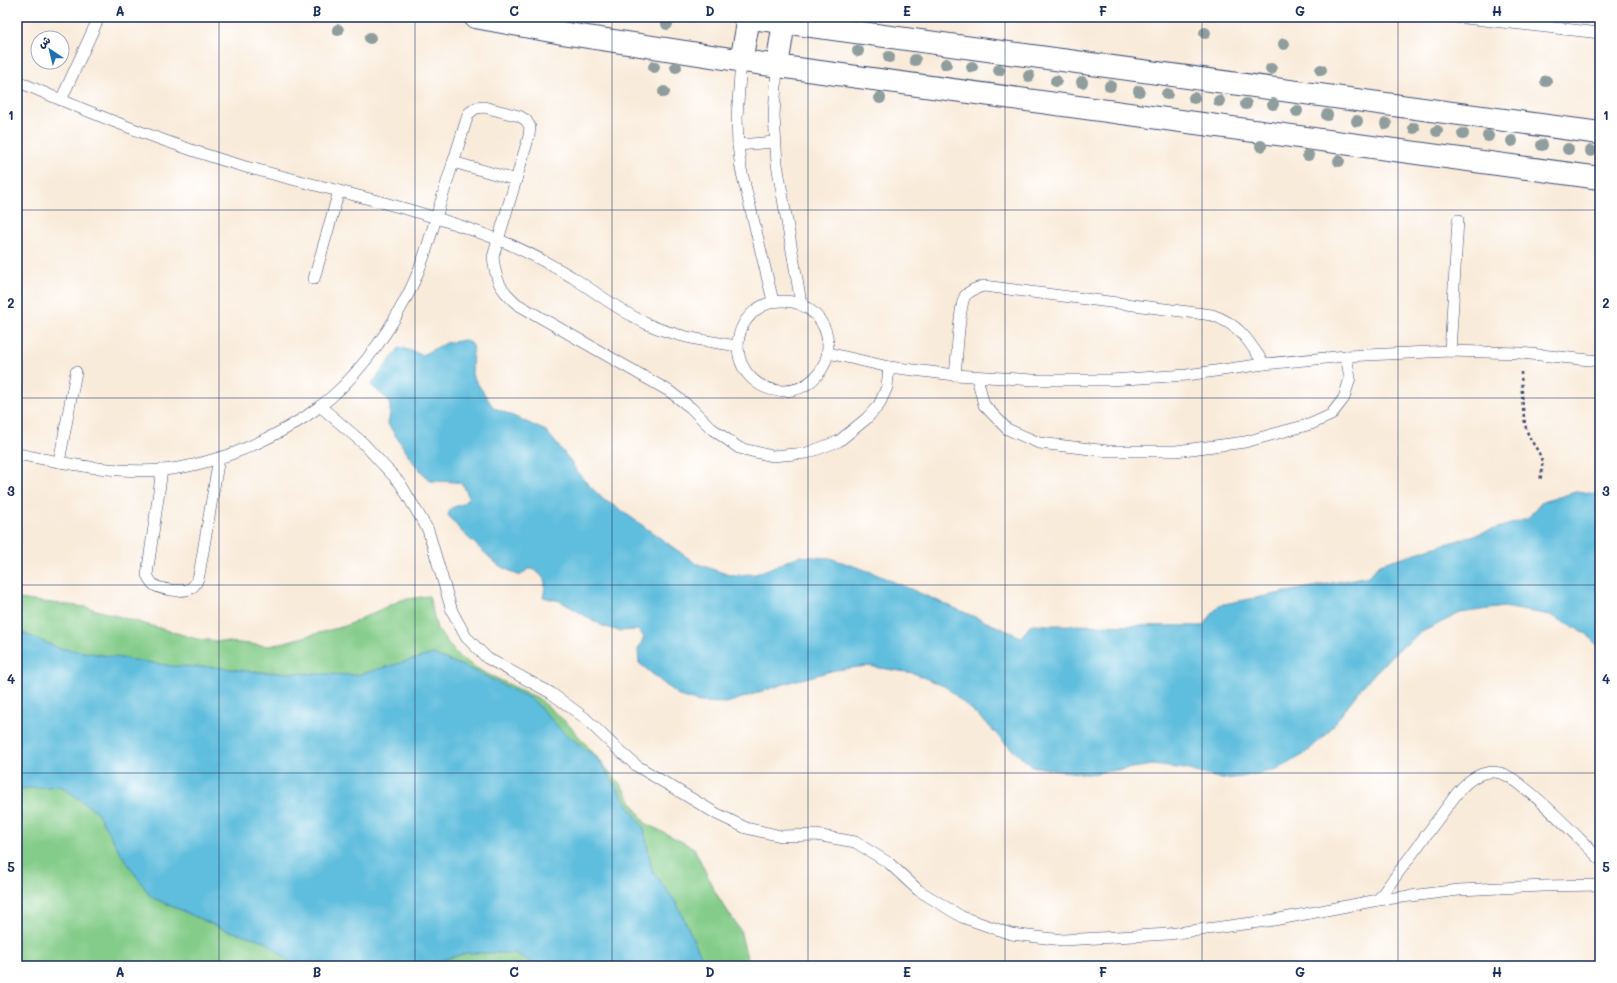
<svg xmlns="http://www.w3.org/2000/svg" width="1617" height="983" font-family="Mali,'Playpen Sans Arabic',sans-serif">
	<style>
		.green { fill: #84cc89; stroke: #507e74 }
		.water { fill: #5fbddd; stroke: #3d769e }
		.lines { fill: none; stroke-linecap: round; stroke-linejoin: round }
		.lane-casing { stroke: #3c4b71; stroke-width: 12 }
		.secondary-casing { stroke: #3c4b71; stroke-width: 24 }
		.path { stroke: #3c4b71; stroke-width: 2.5; stroke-dasharray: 3 3; stroke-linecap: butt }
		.lane { stroke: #fff; stroke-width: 11 }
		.secondary { stroke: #fff; stroke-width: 22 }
		.tree { fill: #909d9d }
		.grid { fill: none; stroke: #1b2f5e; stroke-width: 1; stroke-opacity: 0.55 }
		.neatline { fill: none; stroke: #1b2f5e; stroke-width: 1.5 }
		.grid-label { font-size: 13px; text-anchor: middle; font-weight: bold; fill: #1b2f5e }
	</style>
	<rect width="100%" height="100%" fill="#fff"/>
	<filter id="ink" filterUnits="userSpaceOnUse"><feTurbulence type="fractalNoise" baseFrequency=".025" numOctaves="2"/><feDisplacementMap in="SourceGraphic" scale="8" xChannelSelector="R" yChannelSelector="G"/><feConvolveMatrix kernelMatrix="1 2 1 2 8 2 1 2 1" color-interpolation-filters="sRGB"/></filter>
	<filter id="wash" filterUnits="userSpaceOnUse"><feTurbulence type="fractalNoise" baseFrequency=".012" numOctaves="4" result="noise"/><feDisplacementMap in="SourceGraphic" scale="16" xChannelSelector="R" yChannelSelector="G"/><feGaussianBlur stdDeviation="0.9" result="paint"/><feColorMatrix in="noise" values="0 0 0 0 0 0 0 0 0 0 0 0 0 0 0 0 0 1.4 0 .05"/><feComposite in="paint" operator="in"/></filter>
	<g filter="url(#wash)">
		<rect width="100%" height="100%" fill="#f9ebda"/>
		<!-- green -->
		<path class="green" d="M429,596L437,629L459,657L483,672L538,698L568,724L621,785L645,823L694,848L715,892L740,930L749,966H17V599L86,607L197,639L270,646L345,626L401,600Z"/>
		<!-- water -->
		<g class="water">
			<path d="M465,340L473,345L472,375L493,407L546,431L565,454L582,478L604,500L618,508L695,563L729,575L756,574L799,556L830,558L871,572L1021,637L1031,625L1203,626L1219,605L1369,576L1380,564L1527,519L1542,502L1579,491L1600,495V649L1587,634L1550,615L1504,607L1460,613L1422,632L1392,655L1361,688L1326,735L1303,755L1276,770L1241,777L1222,779L1185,769L1153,765L1088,774L1052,770L1032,766L1009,747L988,725L946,687L913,673L867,666L835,670L787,683L727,703L700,702L679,696L639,663L638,650L644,637L638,630L619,631L603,626L560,601L543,597C547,582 546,578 533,569H528L520,576L498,565L461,531L448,515L451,508L463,504L469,497C467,494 465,488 463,485C458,480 437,482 430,481L413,462L388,424C393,399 390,402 371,385L400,347L422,355L446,343Z"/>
			<path d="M20,632L59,648L172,666L212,667L259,672L357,675L433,654L475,671L533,700L562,731L598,759L644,829L652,870L677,904L703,960L699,966H538L515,953H467L420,966H295L265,941L223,929L151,897L121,854L97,812L61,786L17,789V633Z"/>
		</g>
	</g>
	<g filter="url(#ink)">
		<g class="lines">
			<!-- lane casing -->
			<g class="lane-casing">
				<g id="lane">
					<path d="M1456,17L1600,33"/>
					<path d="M741,61L737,117L738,145L741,169L773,301"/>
					<path d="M777,66L774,116L777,164L801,303"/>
					<path d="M17,81C92,114 168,145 246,167C331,190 418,208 499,240C525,250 548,263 572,277C597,293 620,311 647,324C676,337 707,341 738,346"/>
					<path d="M61,100L99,17"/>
					<path d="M738,145L775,142"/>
					<path d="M453,162L516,180"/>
					<path d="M314,279L339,191"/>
					<circle cx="783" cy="346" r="45"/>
					<path d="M1450,351L1458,220"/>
					<path d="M828,353L889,367L955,375L1033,380H1110L1187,375L1264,364L1346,356L1450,351L1520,353L1600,361"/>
					<path d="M955,375C957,361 959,305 965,296C970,290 977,288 984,286L1212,315C1239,324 1249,341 1264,364"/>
					<path d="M977,377L984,405L1007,429L1039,443L1108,451H1176L1245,442L1311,424L1331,415L1344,398L1350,378L1346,356"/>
					<path d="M320,406L363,443L400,483L428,530L452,611L466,637L487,658L551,693L585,718L615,747L637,766L717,814L746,828L781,836L816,835L855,842L889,863L918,890L962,917L1011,934L1063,940L1169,934L1274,920L1378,900L1459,890L1543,886L1600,885"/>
					<path d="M17,454C64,463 113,474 162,470C186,468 211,461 234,453C264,441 293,427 319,407C352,383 386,337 404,302C420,273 429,242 438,211C447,181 457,151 466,121L469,113L476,108L484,107L519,116L526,120L530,127L529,136L493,257C496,281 499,288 517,304L669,391L691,408L711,428L739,448L772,456L807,453L839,441L866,419L879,405L887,387L889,367"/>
					<path d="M59,462L76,372"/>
					<path d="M162,470L147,575C149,578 150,581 152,583C158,590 184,593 191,588C196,585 197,581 199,575L219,458"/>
					<path d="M1378,900L1458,792C1468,780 1483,769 1500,773C1521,777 1582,842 1600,859"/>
				</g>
			</g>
			<!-- secondary casing -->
			<g class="secondary-casing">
				<g id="secondary">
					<path d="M475,17L562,33L777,66L1600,178"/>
					<path d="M744,17L1600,133"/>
					<path d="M741,61L749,18"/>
					<path d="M777,66L784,22"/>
				</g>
			</g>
			<!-- path -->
			<path class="path" d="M1521,372C1522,390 1522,410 1526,428C1532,450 1548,452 1540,480"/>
			<!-- lane -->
			<use href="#lane" class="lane"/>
			<!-- secondary -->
			<use href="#secondary" class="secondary"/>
		</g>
		<!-- trees -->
		<g class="tree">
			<circle cx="667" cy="24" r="6"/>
			<circle cx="338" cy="30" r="6"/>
			<circle cx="1205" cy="33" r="6"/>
			<circle cx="370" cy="38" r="6"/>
			<circle cx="1284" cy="44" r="6"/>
			<circle cx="858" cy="51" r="6"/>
			<circle cx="889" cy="57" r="6"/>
			<circle cx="915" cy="60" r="6"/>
			<circle cx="946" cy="64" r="6"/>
			<circle cx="654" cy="67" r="6"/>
			<circle cx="676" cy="67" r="6"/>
			<circle cx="972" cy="67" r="6"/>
			<circle cx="1271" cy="69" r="6"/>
			<circle cx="999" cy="70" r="6"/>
			<circle cx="1321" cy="70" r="6"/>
			<circle cx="1029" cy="76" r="6"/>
			<circle cx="1056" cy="81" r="6"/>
			<circle cx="1546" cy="81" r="6"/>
			<circle cx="1082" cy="82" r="6"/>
			<circle cx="1110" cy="86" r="6"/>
			<circle cx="1139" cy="91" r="6"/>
			<circle cx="664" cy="92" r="6"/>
			<circle cx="1167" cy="94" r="6"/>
			<circle cx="880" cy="98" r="6"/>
			<circle cx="1194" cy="98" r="6"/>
			<circle cx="1219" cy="101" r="6"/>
			<circle cx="1246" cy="104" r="6"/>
			<circle cx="1273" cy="104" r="6"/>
			<circle cx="1297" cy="111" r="6"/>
			<circle cx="1327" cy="115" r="6"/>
			<circle cx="1357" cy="121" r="6"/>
			<circle cx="1386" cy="124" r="6"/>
			<circle cx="1414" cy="128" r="6"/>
			<circle cx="1437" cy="131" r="6"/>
			<circle cx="1463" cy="134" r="6"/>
			<circle cx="1488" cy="136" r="6"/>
			<circle cx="1512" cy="141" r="6"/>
			<circle cx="1542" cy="145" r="6"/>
			<circle cx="1261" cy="146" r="6"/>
			<circle cx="1568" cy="149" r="6"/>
			<circle cx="1591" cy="151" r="6"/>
			<circle cx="1308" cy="155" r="6"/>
			<circle cx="1339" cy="161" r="6"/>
		</g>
	</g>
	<!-- grid -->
	<path class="grid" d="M219,17V966M415,17V966M612,17V966M808,17V966M1005,17V966M1202,17V966M1398,17V966M17,210H1600M17,398H1600M17,585H1600M17,773H1600"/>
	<!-- margin -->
	<rect width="1617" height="983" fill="none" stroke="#fff" stroke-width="44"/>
	<!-- north arrow -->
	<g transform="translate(50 50) rotate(325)"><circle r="19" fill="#ffffff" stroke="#a4acbf"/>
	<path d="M0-3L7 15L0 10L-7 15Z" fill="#1f6fb2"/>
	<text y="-6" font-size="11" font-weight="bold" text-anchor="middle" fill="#1b2f5e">ش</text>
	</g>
	<rect x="22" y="22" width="1573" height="939" class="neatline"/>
	<g class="grid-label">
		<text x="120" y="16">A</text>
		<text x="317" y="16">B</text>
		<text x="514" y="16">C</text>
		<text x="710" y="16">D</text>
		<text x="907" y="16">E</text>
		<text x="1103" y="16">F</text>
		<text x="1300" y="16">G</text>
		<text x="1497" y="16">H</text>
		<text x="11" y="120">1</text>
		<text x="1606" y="120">1</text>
		<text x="11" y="308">2</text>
		<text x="1606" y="308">2</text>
		<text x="11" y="496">3</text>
		<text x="1606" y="496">3</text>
		<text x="11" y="684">4</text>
		<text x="1606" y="684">4</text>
		<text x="11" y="872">5</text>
		<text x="1606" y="872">5</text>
		<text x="120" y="977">A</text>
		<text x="317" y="977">B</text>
		<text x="514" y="977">C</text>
		<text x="710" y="977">D</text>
		<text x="907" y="977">E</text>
		<text x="1103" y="977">F</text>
		<text x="1300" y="977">G</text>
		<text x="1497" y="977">H</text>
	</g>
</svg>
